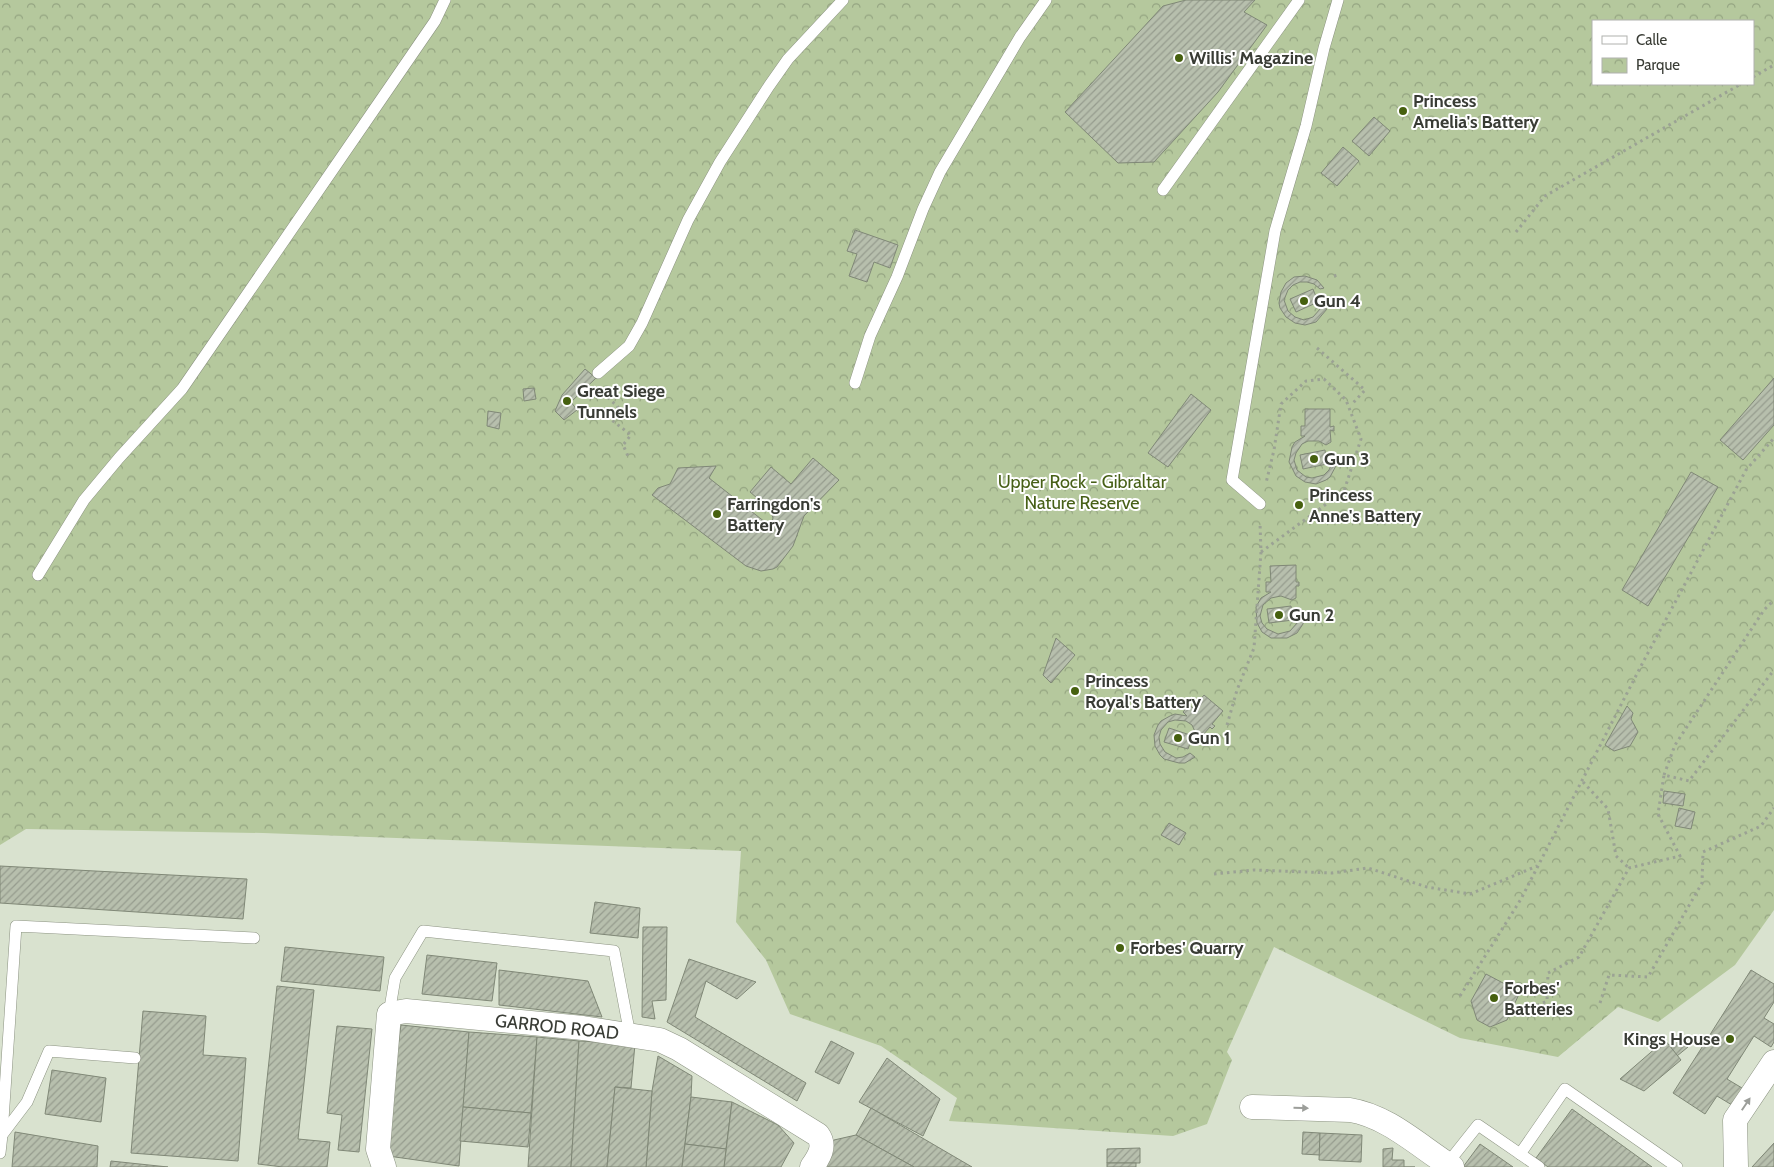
<svg xmlns="http://www.w3.org/2000/svg" width="1774" height="1167" font-family="Cabin,sans-serif">
	<style>
		.park { fill: url(#park-crowns); fill-rule: evenodd }
		.building { fill: url(#building-hatch); stroke: #808877 }
		.lines { fill: none; stroke-linecap: round; stroke-linejoin: round }
		.service-casing { stroke: #8c9382; stroke-width: 12 }
		.minor-casing { stroke: #8c9382; stroke-width: 25 }
		.path { stroke: #9ba294; stroke-width: 3; stroke-dasharray: 2.5 4; stroke-linecap: butt }
		.service { stroke: #fff; stroke-width: 11 }
		.minor { stroke: #fff; stroke-width: 24 }
		.oneway { fill: #9c9e9a }
		.poi-dot { fill: #46600f; stroke: #fff; stroke-width: 2 }
		.labels { text-anchor: middle; dominant-baseline: central; stroke-width: 4; stroke-linejoin: round; paint-order: stroke }
		.poi-label { font-size: 18px; font-weight: bold; fill: #393c35; stroke: #fff; text-anchor: start }
		.park-label { font-size: 18px; fill: #476017; stroke: #fff }
		.street-label { font-size: 18px; fill: #393c35; stroke: #fff }
	</style>
	<defs>
		<pattern id="park-crowns" width="20" height="18" patternUnits="userSpaceOnUse" patternTransform="scale(1.25)"><rect width="20" height="18" fill="#b5c89d"/><path d="M2 6a3 3 0 1 1 6 0M12 15a3 3 0 1 1 6 0" fill="none" stroke="#94a481"/></pattern>
		<pattern id="building-hatch" width="6" height="6" patternUnits="userSpaceOnUse" patternTransform="scale(1.25)"><rect width="6" height="6" fill="#b7bfad"/><path d="M-1 1l2-2M0 6l6-6M5 7l2-2" fill="none" stroke="#969c8e"/></pattern>
	</defs>
	<rect width="100%" height="100%" fill="#d9e2cf"/>
	<!-- park -->
	<path class="park" d="M0,0H1774V910L1735,965L1658,1022L1618,1007L1558,1057L1460,1038L1274,947L1227,1052L1232,1060L1207,1124L1173,1136L949,1121L957,1098L881,1046L790,1014L766,960L736,922L741,851L263,833L26,829L0,845ZM1593,21H1753V84H1593Z"/>
	<!-- building -->
	<g class="building">
		<path d="M1186,0H1255L1244,12L1267,25L1218,92L1154,162L1118,163L1065,112L1163,6Z"/>
		<path d="M1374,117L1390,131L1369,156L1352,141Z"/>
		<path d="M1343,147L1359,161L1337,186L1321,173Z"/>
		<path d="M855,230L898,245L890,268L874,262L867,282L849,276L857,254L847,251Z"/>
		<path d="M1305,276L1317,280L1324,288L1320,289L1314,284L1307,282H1300L1293,285L1288,290L1284,300L1288,311L1295,317L1304,320L1313,317L1321,308L1327,309L1316,322L1305,325L1295,323L1286,317L1280,308L1279,303L1281,292L1286,283L1294,277Z"/>
		<path d="M1313,289L1318,302L1296,312L1290,299Z"/>
		<path d="M585,369L596,378L571,402L577,410L564,420L555,411L562,395Z"/>
		<path d="M1774,378V425L1743,460L1720,440Z"/>
		<path d="M534,388L536,399L524,401L523,389Z"/>
		<path d="M1191,394L1211,410L1168,467L1148,453Z"/>
		<path d="M1305,409H1330V427L1334,426V431L1330,430L1331,442L1326,445L1319,441H1308L1302,444L1296,453L1294,460L1297,470L1306,477L1312,478L1324,475L1329,470L1332,463L1338,462L1330,477L1326,480L1316,484L1305,482L1296,476L1289,462L1292,447L1295,442L1305,436H1301V426H1305Z"/>
		<path d="M488,411L501,413L499,429L487,426Z"/>
		<path d="M1325,450L1327,464L1303,469L1300,455Z"/>
		<path d="M813,458L839,480L804,516L793,546L777,567L773,569L761,571L746,566L652,495L658,488L670,484L678,468L716,466L709,478L770,526L773,518L770,509L750,492L771,467L791,484Z"/>
		<path d="M1691,472L1718,487L1648,606L1622,590Z"/>
		<path d="M1296,565V582H1299V586H1296V598L1292,600L1281,596L1271,598L1263,605L1260,616L1262,623L1267,629L1278,634L1290,631L1297,623L1298,618L1304,617L1303,624L1297,633L1287,638H1271L1262,632L1257,623L1256,607L1261,598L1271,592H1266V582H1271L1270,566Z"/>
		<path d="M1291,606L1293,620L1269,623L1267,609Z"/>
		<path d="M1056,638L1075,655L1051,683L1043,675Z"/>
		<path d="M1204,695L1223,711L1212,724L1215,726L1212,729L1210,727L1202,736H1197L1192,725L1186,721L1175,720L1168,722L1161,730L1159,737L1160,744L1165,752L1176,758L1183,757L1190,753L1195,757L1185,763H1179L1164,759L1160,755L1155,746L1154,735L1158,725L1161,721L1170,716L1175,714L1187,716L1183,712L1189,705L1193,708Z"/>
		<path d="M1627,706L1633,713L1631,719L1638,732L1630,746L1614,751L1605,745Z"/>
		<path d="M1169,728L1193,736L1188,749L1164,742Z"/>
		<path d="M1664,791L1685,794L1683,806L1663,803Z"/>
		<path d="M1679,808L1695,812L1691,829L1675,826Z"/>
		<path d="M1169,823L1186,833L1179,845L1161,835Z"/>
		<path d="M0,866L247,879L243,919L0,903Z"/>
		<path d="M595,902L640,908L638,938L590,933Z"/>
		<path d="M643,927H667L666,1000L652,1001L655,1019L642,1017Z"/>
		<path d="M285,947L384,957L380,991L281,981Z"/>
		<path d="M427,955L497,963L492,1001L422,994Z"/>
		<path d="M689,959L756,982L737,999L706,981L695,1017L806,1083L797,1101L667,1022Z"/>
		<path d="M499,970L588,981L602,1017L499,1005Z"/>
		<path d="M1751,970L1774,984V1002L1764,1018L1774,1024V1042L1771,1047L1754,1036L1727,1079L1742,1088L1732,1105L1717,1096L1705,1114L1673,1093Z"/>
		<path d="M1486,974L1520,992L1507,1020L1490,1027L1477,1020L1471,1001Z"/>
		<path d="M277,986L314,990L298,1139L330,1142L327,1167H283L258,1164Z"/>
		<path d="M143,1011L206,1016L203,1055L246,1058L238,1161L131,1153Z"/>
		<path d="M401,1025L469,1032L459,1166L388,1156L384,1143Z"/>
		<path d="M337,1026L372,1029L359,1152L338,1150L342,1115L327,1113Z"/>
		<path d="M469,1032L537,1037L531,1113L463,1107Z"/>
		<path d="M1680,1036L1688,1047L1677,1056L1669,1045Z"/>
		<path d="M537,1037L579,1041L571,1167H528Z"/>
		<path d="M1665,1040L1681,1060L1644,1091L1620,1079Z"/>
		<path d="M579,1041L635,1044L631,1088L615,1087L607,1167H571Z"/>
		<path d="M831,1041L854,1053L839,1084L815,1072Z"/>
		<path d="M658,1056L692,1076L691,1097L682,1167H646L652,1091Z"/>
		<path d="M887,1058L940,1099L923,1136L859,1102Z"/>
		<path d="M52,1070L106,1078L101,1122L45,1114Z"/>
		<path d="M615,1087L652,1091L646,1167H607Z"/>
		<path d="M691,1097L732,1102L726,1149L685,1144Z"/>
		<path d="M732,1102L778,1125L794,1143L781,1167H724Z"/>
		<path d="M463,1107L531,1113L528,1147L460,1141Z"/>
		<path d="M871,1108L972,1167H914L856,1135Z"/>
		<path d="M1572,1109L1652,1167H1548L1536,1158Z"/>
		<path d="M15,1132L98,1146L97,1167H12Z"/>
		<path d="M1303,1132L1320,1133V1155L1302,1154Z"/>
		<path d="M1320,1133L1362,1135L1361,1162L1319,1160Z"/>
		<path d="M856,1135L914,1167H819L834,1140Z"/>
		<path d="M1774,1143V1167H1752Z"/>
		<path d="M685,1144L726,1149L724,1167H682Z"/>
		<path d="M1480,1144L1513,1167H1463Z"/>
		<path d="M1140,1148V1163H1107V1149Z"/>
		<path d="M1393,1148L1392,1160H1404V1167H1415H1383V1149Z"/>
		<path d="M111,1161L168,1167H110Z"/>
		<rect x="1107" y="1163" width="29" height="4"/>
	</g>
	<g class="lines">
		<!-- service casing -->
		<g class="service-casing">
			<g id="service">
				<path d="M1163,190L1299,0"/>
				<path d="M598,373L629,346L642,323L688,220L720,162L769,86L788,59L843,0"/>
				<path d="M855,383L870,336L897,277L923,209L940,172L1020,37L1046,0"/>
				<path d="M1260,504L1232,480L1275,231L1306,126L1324,48L1338,0"/>
				<path d="M38,575L84,500L119,458L182,389L435,21L445,0"/>
				<path d="M389,1014L395,978L423,931L614,951L630,1035"/>
				<path d="M2,1135L16,926L254,938"/>
				<path d="M0,1153L2,1135L27,1102L49,1051L135,1058"/>
				<path d="M1520,1154L1565,1089L1677,1167"/>
				<path d="M1447,1164L1478,1125L1539,1167"/>
			</g>
		</g>
		<!-- minor casing -->
		<g class="minor-casing">
			<g id="minor">
				<path d="M1252,1107L1350,1110C1388,1116 1420,1147 1452,1167"/>
				<path d="M384,1167L378,1149L389,1014L406,1011L583,1028L660,1040L679,1049L818,1135C826,1146 819,1157 812,1167"/>
				<path d="M1736,1167L1735,1120L1774,1062"/>
			</g>
		</g>
		<!-- path -->
		<g class="path">
			<path d="M1753,77L1774,65"/>
			<path d="M1516,232L1545,196L1741,84"/>
			<path d="M1334,276L1340,274"/>
			<path d="M1317,348L1365,390L1353,403"/>
			<path d="M603,393L618,407L609,418L631,435L623,445L628,456"/>
			<path d="M1261,552L1344,491L1361,439L1346,400L1324,379L1306,381L1281,404L1274,450L1266,483"/>
			<path d="M1227,725L1237,690L1254,648L1261,552L1260,523"/>
			<path d="M1664,775L1675,745L1764,610L1774,600"/>
			<path d="M1583,782L1608,809L1616,856L1629,868"/>
			<path d="M1214,874L1254,870L1332,873L1368,868L1427,887L1470,894L1537,866"/>
			<path d="M1460,996L1521,899L1641,666L1746,470L1774,438"/>
			<path d="M1600,1003L1609,975L1648,977L1702,883L1703,852L1761,826L1774,808"/>
			<path d="M1531,1008L1547,1001L1548,973L1579,957L1629,868L1680,856L1658,814L1664,775L1689,781L1774,670"/>
		</g>
		<!-- service -->
		<use href="#service" class="service"/>
		<!-- minor -->
		<use href="#minor" class="minor"/>
	</g>
	<!-- one-way arrows -->
	<defs><path id="oneway-solid" d="M-6-.8H1V-3.2L6.5 0L1 3.2V.8H-6Z" transform="scale(1.25)"/></defs>
	<g class="oneway">
		<use href="#oneway-solid" transform="translate(1746 1104) rotate(-56)"/>
		<use href="#oneway-solid" transform="translate(1301 1108) rotate(2)"/>
	</g>
	<!-- markers -->
	<g class="poi-dot">
		<circle cx="1179" cy="58" r="5"/>
		<circle cx="1403" cy="111" r="5"/>
		<circle cx="1304" cy="301" r="5"/>
		<circle cx="567" cy="401" r="5"/>
		<circle cx="1314" cy="459" r="5"/>
		<circle cx="1299" cy="505" r="5"/>
		<circle cx="717" cy="514" r="5"/>
		<circle cx="1279" cy="615" r="5"/>
		<circle cx="1075" cy="691" r="5"/>
		<circle cx="1178" cy="738" r="5"/>
		<circle cx="1120" cy="948" r="5"/>
		<circle cx="1494" cy="998" r="5"/>
		<circle cx="1730" cy="1039" r="5"/>
	</g>
	<g class="labels">
		<!-- poi labels -->
		<g class="poi-label">
			<text x="1189" y="58">Willis' Magazine</text>
			<text x="1413" y="101">Princess<tspan x="1413" dy="21">Amelia's Battery</tspan></text>
			<text x="1314" y="301">Gun 4</text>
			<text x="577" y="391">Great Siege<tspan x="577" dy="21">Tunnels</tspan></text>
			<text x="1324" y="459">Gun 3</text>
			<text x="1309" y="495">Princess<tspan x="1309" dy="21">Anne's Battery</tspan></text>
			<text x="727" y="504">Farringdon's<tspan x="727" dy="21">Battery</tspan></text>
			<text x="1289" y="615">Gun 2</text>
			<text x="1085" y="681">Princess<tspan x="1085" dy="21">Royal's Battery</tspan></text>
			<text x="1188" y="738">Gun 1</text>
			<text x="1130" y="948">Forbes' Quarry</text>
			<text x="1504" y="988">Forbes'<tspan x="1504" dy="21">Batteries</tspan></text>
			<text x="1720" y="1039" text-anchor="end">Kings House</text>
		</g>
		<!-- park labels -->
		<g class="park-label">
			<text x="1082" y="482">Upper Rock - Gibraltar<tspan x="1082" dy="21">Nature Reserve</tspan></text>
		</g>
		<!-- street labels -->
		<g class="street-label">
			<text transform="translate(557 1027) rotate(6)">GARROD ROAD</text>
		</g>
	</g>
	<!-- legend -->
	<rect x="1592" y="20" width="162" height="65" fill="#ffffff" stroke="#b0b1ae"/>
	<rect x="1602" y="36" width="25" height="8" fill="#ffffff" stroke="#b0b1ae"/>
	<text x="1636" y="45" font-size="15" fill="#393c35">Calle</text>
	<rect x="1602" y="58" width="25" height="15" fill="url(#park-crowns)" stroke="#b0b1ae"/>
	<text x="1636" y="70" font-size="15" fill="#393c35">Parque</text>
</svg>
